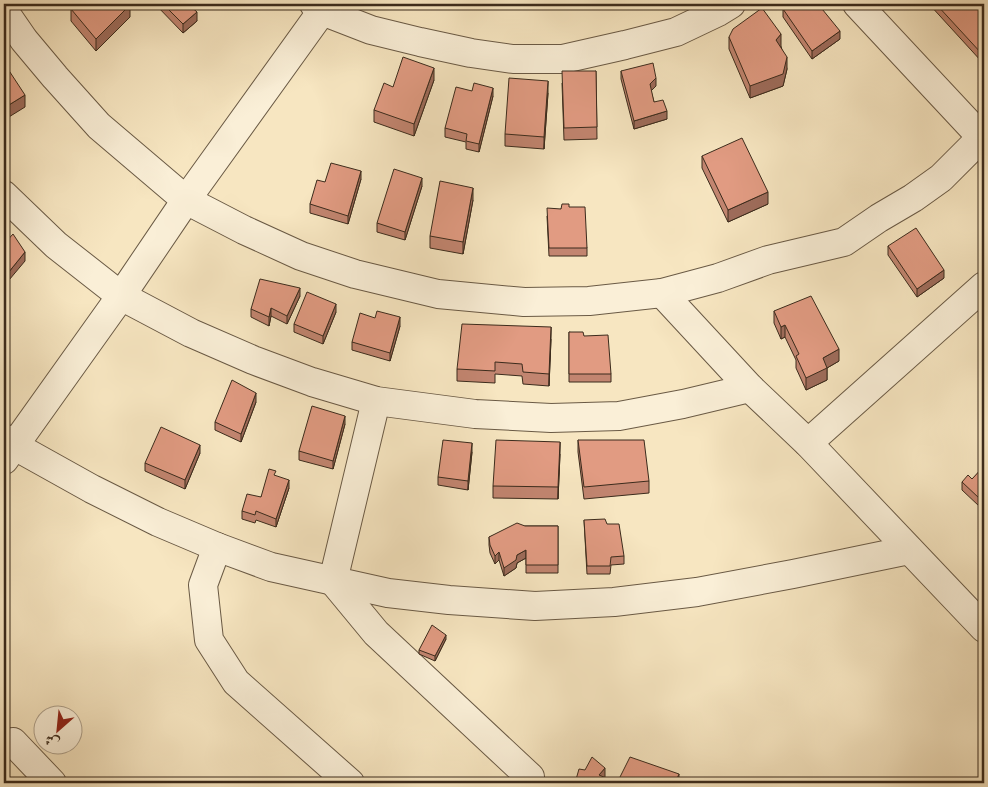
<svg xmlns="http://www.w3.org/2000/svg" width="988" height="787" font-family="'IM FELL English',Amiri,serif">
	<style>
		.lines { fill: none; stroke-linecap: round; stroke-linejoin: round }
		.minor-casing { stroke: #6a5a45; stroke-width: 30 }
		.minor { stroke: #faefd7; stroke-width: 28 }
		.wall { fill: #c28570; stroke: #3b2b1c }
		.shaded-wall { fill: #9e6c5b; stroke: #3b2b1c }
		.building { fill: #e19b82; stroke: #3b2b1c }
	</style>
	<rect width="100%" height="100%" fill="#f7e6c1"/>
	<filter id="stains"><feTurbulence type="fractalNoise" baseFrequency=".004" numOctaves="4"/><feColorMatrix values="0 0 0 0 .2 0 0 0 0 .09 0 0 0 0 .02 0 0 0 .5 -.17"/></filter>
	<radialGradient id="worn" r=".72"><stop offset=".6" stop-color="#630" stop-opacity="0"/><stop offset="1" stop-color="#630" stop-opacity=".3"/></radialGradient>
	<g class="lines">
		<!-- minor casing -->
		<g class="minor-casing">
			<g id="minor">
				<path d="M314,4L322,11L371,30L420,42L471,53L513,59H563L625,45L676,32L718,12L731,4"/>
				<path d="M857,4L984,140"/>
				<path d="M4,11L24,40L55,77L99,126L186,200L244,230L301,256L355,274L438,294L524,302L589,301L662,293L718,278L768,260L844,242L879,218L913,198L941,178L982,137"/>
				<path d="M4,195L56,245L121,296L191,333L253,360L312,382L376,401L475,414L551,418L619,416L683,404L750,388"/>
				<path d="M662,293L750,388L808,443L984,628"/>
				<path d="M376,401L333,581L376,633L530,777L524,783"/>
				<path d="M4,438L13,445L92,489L158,522L217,547L271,567L388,593L449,600L535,606L614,602L697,592L793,574L909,550"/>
				<path d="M808,443L984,286"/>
				<path d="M4,460L121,296L186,200L327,4"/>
				<path d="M217,547L203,585L209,640L236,682L350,783"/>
				<path d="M13,742L52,783"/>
			</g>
		</g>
		<!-- minor -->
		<use href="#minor" class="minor"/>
	</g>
	<!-- wall -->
	<g class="wall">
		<path d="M155,4H188L197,21L183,33Z"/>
		<path d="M929,4H984L982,62Z"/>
		<path d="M71,9L130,17L96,51L71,21Z"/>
		<path d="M783,9L840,39L812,59L783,17Z"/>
		<path d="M729,37L781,46L787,69L783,86L750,98L729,49Z"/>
		<path d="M596,71L597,139L564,140L562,83Z"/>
		<path d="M621,71L656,86L651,91L654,102L667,119L634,129L621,79Z"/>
		<path d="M434,80L414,136L374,122V110L393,87Z"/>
		<path d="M548,93L544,149L505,146V134Z"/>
		<path d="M493,96L479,152L466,149V142L445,137V128Z"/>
		<path d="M702,156L768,204L728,222L702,168Z"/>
		<path d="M361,179L348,224L310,213V204L325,182Z"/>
		<path d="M422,186L405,240L377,232V223Z"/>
		<path d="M473,200L463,254L430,248V236Z"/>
		<path d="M569,207L587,248V256H549L547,216L561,209Z"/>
		<path d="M888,246L944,278L917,297L888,255Z"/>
		<path d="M300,296L287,324L271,316L269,326L251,317V309Z"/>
		<path d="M774,311L839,361L827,368V380L806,390L796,368V360L785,337L781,339L774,323Z"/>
		<path d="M336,312L323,344L294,332V324Z"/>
		<path d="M400,326L390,361L352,350V342Z"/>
		<path d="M569,332L584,336L611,374V382H569Z"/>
		<path d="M551,339L549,386L523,384L522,376L495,374V383L457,381V369Z"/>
		<path d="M256,402L241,442L215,430V422Z"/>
		<path d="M345,424L333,469L299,460V451Z"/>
		<path d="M578,440L649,481V493L584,499L578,452Z"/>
		<path d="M472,452L468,490L438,485V477Z"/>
		<path d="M200,453L185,489L145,471V463Z"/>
		<path d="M560,454L558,499L493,498V486Z"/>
		<path d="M984,460V501L979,506L962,490V482L972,479L981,470V464Z"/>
		<path d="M276,476L289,488L276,527L256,520L255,523L242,519V511L261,497Z"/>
		<path d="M584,520L624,556V564L611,565L610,574H587Z"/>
		<path d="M525,526H558V573H526V558L517,563L516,568L504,576L499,560L495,564L490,553L489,545V537Z"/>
		<path d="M446,639L435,661L419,654V650Z"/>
	</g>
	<!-- shaded-wall -->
	<g class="shaded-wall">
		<path d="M130,5V17L96,51V39Z"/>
		<path d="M197,12V21L183,33V24Z"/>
		<path d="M840,31V39L812,59V51Z"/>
		<path d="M781,34V46L776,52V40Z"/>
		<path d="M984,52V60L982,62V54Z"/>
		<path d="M787,57V69L783,86L750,98V86Z"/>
		<path d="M434,68V80L414,136V124Z"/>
		<path d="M656,78V86L650,92V84Z"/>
		<path d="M548,81V93L544,149V137Z"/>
		<path d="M493,88V96L479,152V144Z"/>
		<path d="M25,95V107L4,120V108Z"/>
		<path d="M667,111V119L634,129V121Z"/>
		<path d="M361,171V179L348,224V216Z"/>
		<path d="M422,178V186L405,240V232Z"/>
		<path d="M473,188V200L463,254V242Z"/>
		<path d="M768,192V204L728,222V210Z"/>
		<path d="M25,252V261L4,286V278Z"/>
		<path d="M944,270V278L917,297V289Z"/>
		<path d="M300,288V296L287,324V316Z"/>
		<path d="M336,304V312L323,344V336Z"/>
		<path d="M271,308V316L269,326V317Z"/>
		<path d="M400,317V326L390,361V353Z"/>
		<path d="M785,325V337L781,339V327Z"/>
		<path d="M551,327V339L549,386V374Z"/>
		<path d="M839,349V361L827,368V380L806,390V378L823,358Z"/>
		<path d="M256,393V402L241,442V434Z"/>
		<path d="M345,416V424L333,469V461Z"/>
		<path d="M560,442V454L558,499V487Z"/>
		<path d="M472,443V452L468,490V481Z"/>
		<path d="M200,445V453L185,489V480Z"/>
		<path d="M289,480V488L276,527V519Z"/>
		<path d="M984,493V501L979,506V498Z"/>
		<path d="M526,550V558L517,563L516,568L504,576V568L517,555Z"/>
		<path d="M499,552V560L495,564V556Z"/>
		<path d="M446,635V639L435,661V656Z"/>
		<path d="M605,768V777L599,783V775Z"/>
		<path d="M679,774V783H675Z"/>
	</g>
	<!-- building -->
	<g class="building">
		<path d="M76,4H129L130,5L96,39L71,9Z"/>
		<path d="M163,4H188L197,12L183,24Z"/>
		<path d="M789,4H818L840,31L812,51L783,9Z"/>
		<path d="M936,4H984V52L982,54Z"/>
		<path d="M762,8L781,34L776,40L787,57L783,74L750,86L729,37L733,29Z"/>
		<path d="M403,57L434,68L414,124L374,110L384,83L393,87Z"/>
		<path d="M4,63L25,95L4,108Z"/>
		<path d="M653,63L656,78L650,84L654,102L663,100L667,111L634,121L621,71Z"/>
		<path d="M562,71H596L597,127L564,128Z"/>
		<path d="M509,78L548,81L544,137L505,134Z"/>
		<path d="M474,83L493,88L479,144L466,141L467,134L445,128L456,87L472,91Z"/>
		<path d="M742,138L768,192L728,210L702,156Z"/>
		<path d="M331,163L361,171L348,216L310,204L317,180L325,182Z"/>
		<path d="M394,169L422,178L405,232L377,223Z"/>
		<path d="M440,181L473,188L463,242L430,236Z"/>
		<path d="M562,204H569V207H585L587,248H549L547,208L561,209Z"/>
		<path d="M916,228L944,270L917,289L888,246Z"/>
		<path d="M13,234L25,252L4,278V244Z"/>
		<path d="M260,279L300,288L287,316L271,308L269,317L251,309Z"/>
		<path d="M307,292L336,304L323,336L294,324Z"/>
		<path d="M811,296L839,349L823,358L827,368L806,378L796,356L799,354L785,325L781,327L774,311Z"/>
		<path d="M377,311L400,317L390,353L352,342L360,313L375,318Z"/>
		<path d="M462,324L551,327L549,374L523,372L522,364L495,362V371L457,369Z"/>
		<path d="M569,332H583L584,336L608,335L611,374H569Z"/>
		<path d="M232,380L256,393L241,434L215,422Z"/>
		<path d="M312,406L345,416L333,461L299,451Z"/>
		<path d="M161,427L200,445L185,480L145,463Z"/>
		<path d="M443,440L472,443L468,481L438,477Z"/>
		<path d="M496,440L560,442L558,487L493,486Z"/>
		<path d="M578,440H644L649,481L584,487Z"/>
		<path d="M984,460V493L979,498L962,482L968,475L972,479L983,467L981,464Z"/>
		<path d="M269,469L276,471L274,475L289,480L276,519L256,511L255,515L242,511L247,494L261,497Z"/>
		<path d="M605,519L607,524H619L624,556L611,557L610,566H587L584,520Z"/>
		<path d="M517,523L525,526H558V565H526V550L517,555L516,560L504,568L499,552L495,556L490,545L489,537Z"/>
		<path d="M432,625L446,635L435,656L419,650Z"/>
		<path d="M592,757L605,768L599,775L613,781V783H575L579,769L585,770Z"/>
		<path d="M630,757L679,774L675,783H617Z"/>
	</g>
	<!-- margin -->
	<rect width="988" height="787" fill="none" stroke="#f7e6c1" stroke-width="20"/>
	<rect x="5" y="5" width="978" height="777" fill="none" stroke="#3b2b1c" stroke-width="2.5"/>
	<rect x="10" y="10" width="968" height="767" fill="none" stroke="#3b2b1c"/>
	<!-- north arrow -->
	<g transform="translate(58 730) rotate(207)"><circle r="24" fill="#faefd7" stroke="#aea18c"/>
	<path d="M0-4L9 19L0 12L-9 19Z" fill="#8f2418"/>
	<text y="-8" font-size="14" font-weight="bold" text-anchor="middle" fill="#3b2b1c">ش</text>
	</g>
	<rect width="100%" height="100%" filter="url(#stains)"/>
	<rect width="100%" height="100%" fill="url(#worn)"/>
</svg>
